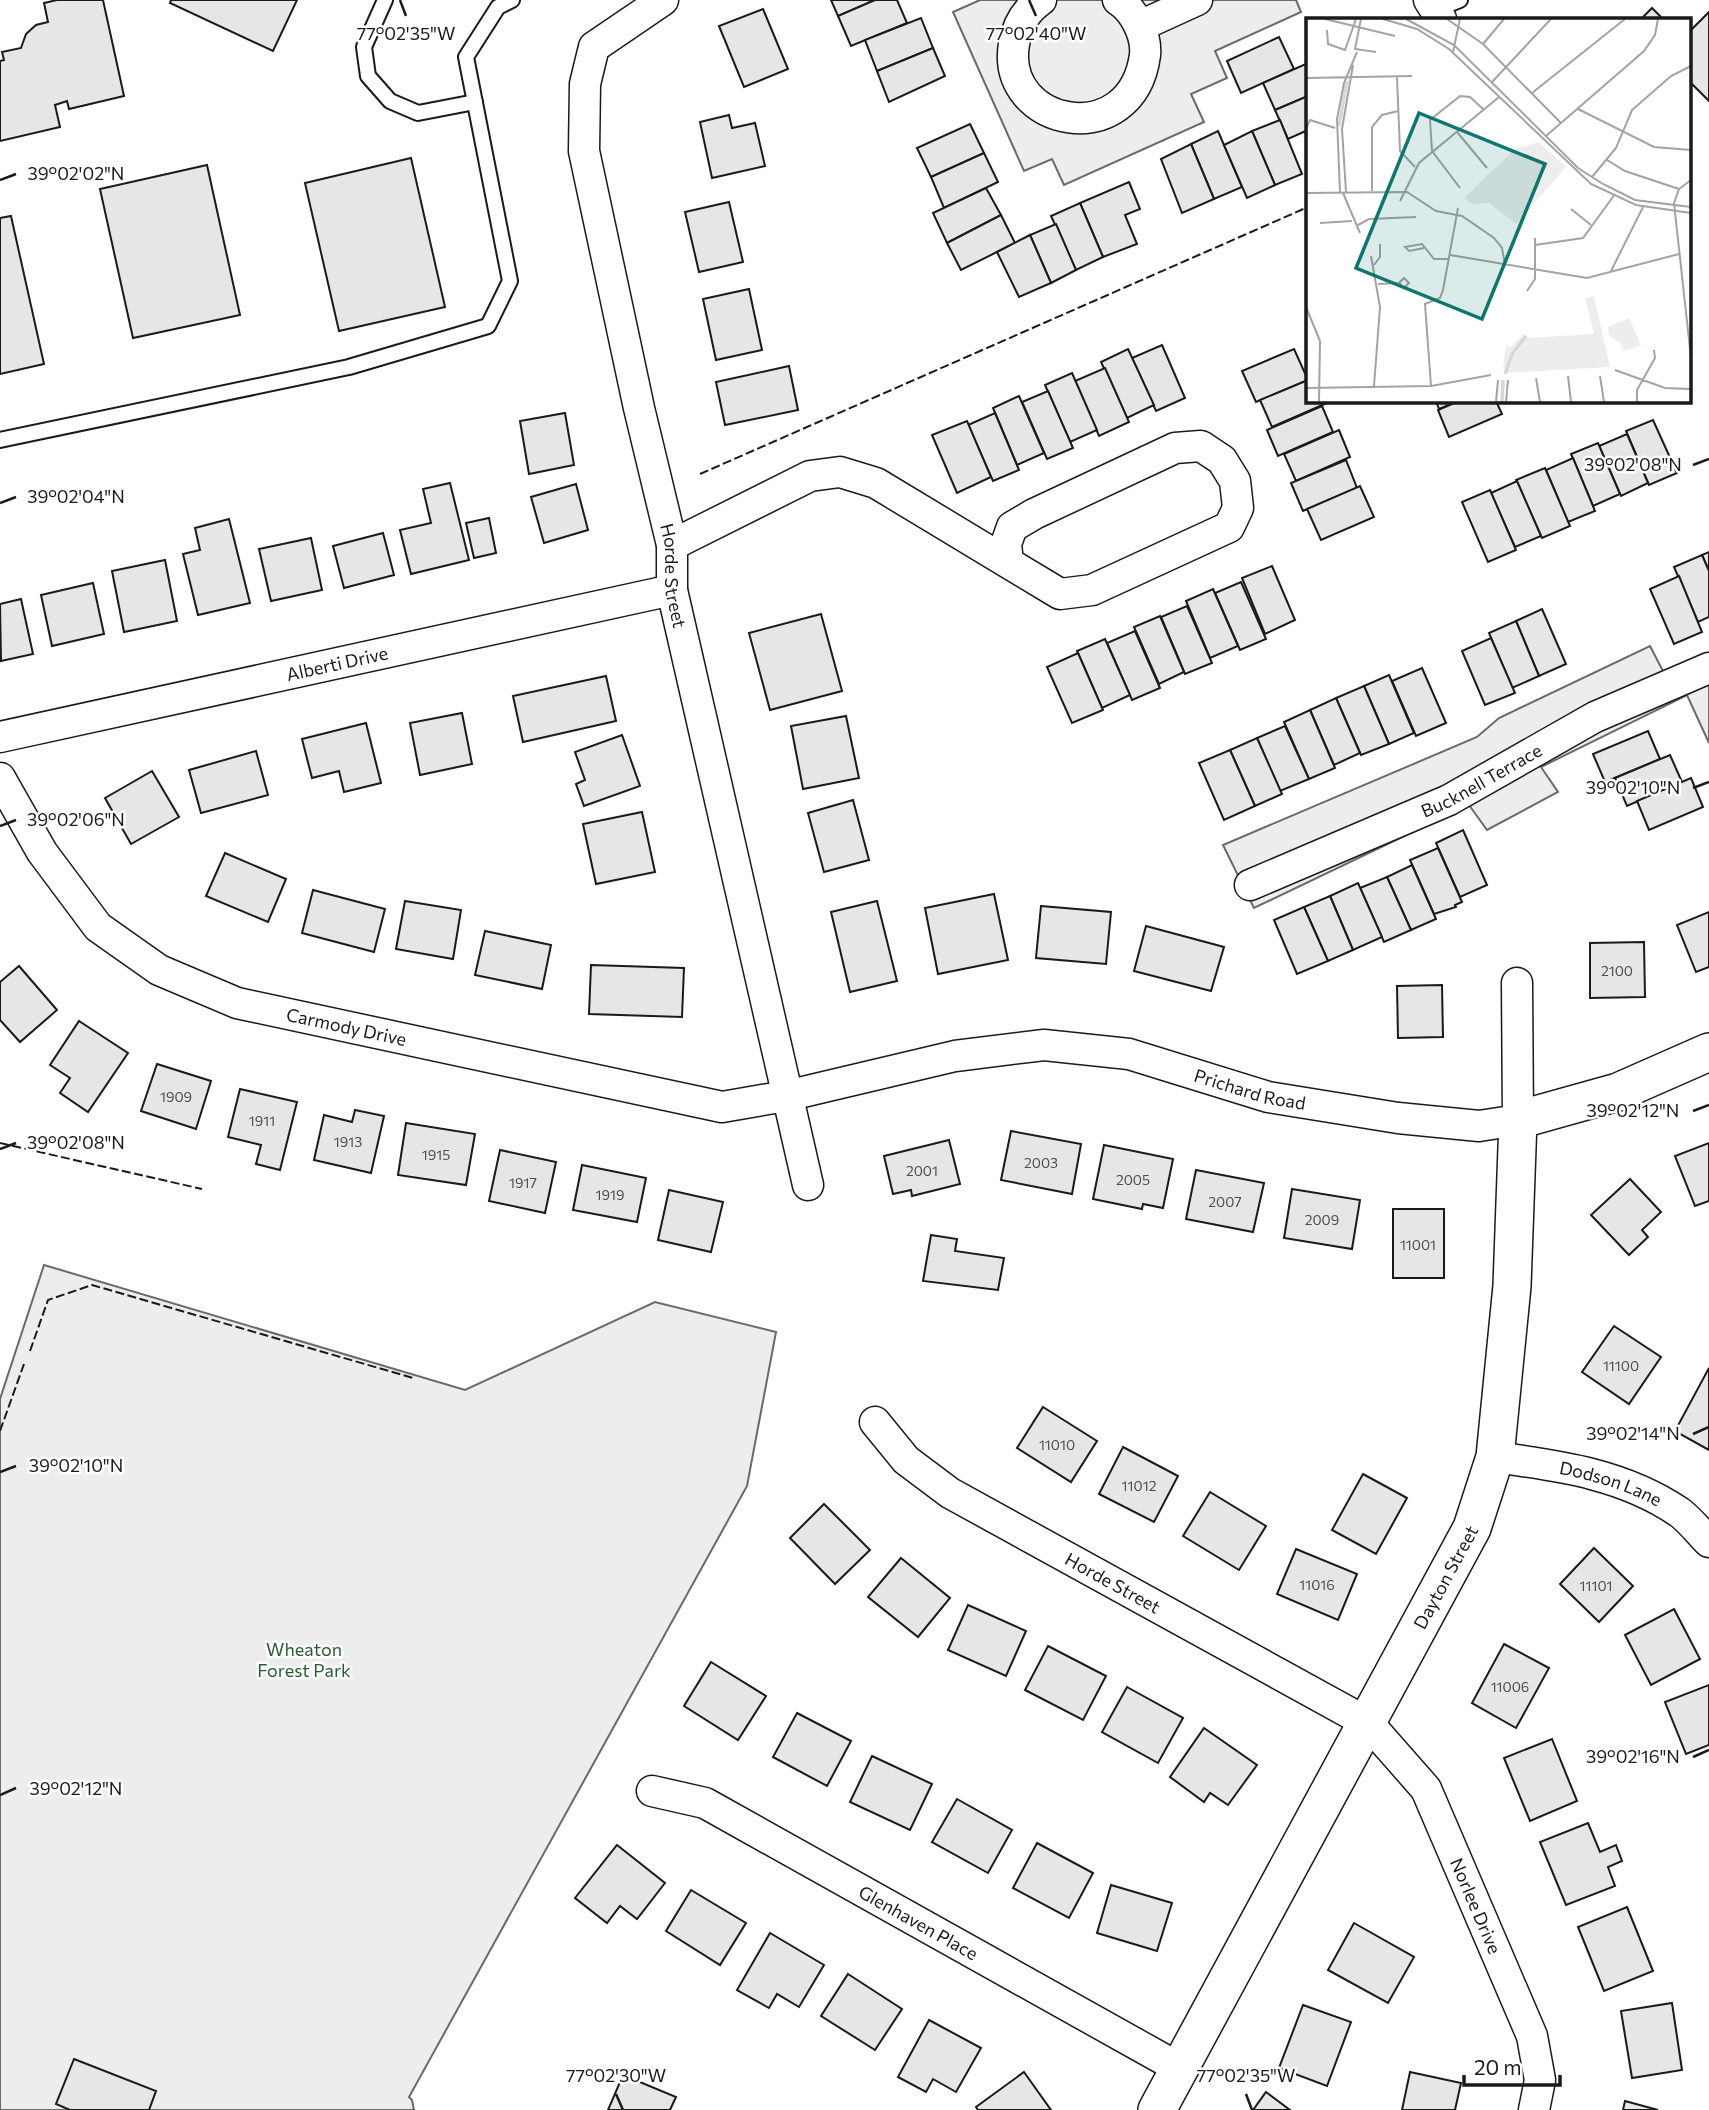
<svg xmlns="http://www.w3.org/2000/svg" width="1709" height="2110" font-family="Commissioner,sans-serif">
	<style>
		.built { fill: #ededed; stroke: #6a6a6a; stroke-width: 2 }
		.building { fill: #e6e6e6; stroke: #1a1a1a; stroke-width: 2 }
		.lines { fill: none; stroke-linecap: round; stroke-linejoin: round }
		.service-casing { stroke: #1a1a1a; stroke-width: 18 }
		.minor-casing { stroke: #1a1a1a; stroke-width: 33 }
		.tertiary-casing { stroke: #1a1a1a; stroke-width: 40 }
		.service { stroke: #fff; stroke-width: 14 }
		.minor { stroke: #fff; stroke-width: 30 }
		.tertiary { stroke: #fff; stroke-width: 37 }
		.fence { stroke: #1a1a1a; stroke-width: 2; stroke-dasharray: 9 3.5; stroke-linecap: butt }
		.ticks { fill: none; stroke: #1a1a1a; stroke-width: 2.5 }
		.labels { text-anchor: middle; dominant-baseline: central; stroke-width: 5; stroke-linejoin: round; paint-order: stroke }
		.number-label { font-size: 14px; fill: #4d4d4d }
		.street-label { font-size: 18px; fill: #1a1a1a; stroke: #fff }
		.park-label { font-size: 18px; fill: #2b5a34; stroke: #fff }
		.inset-river { fill: none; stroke: #d7d7d7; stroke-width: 3.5 }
		.inset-road { fill: none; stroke: #a3a3a3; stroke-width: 2 }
		.view { fill: #0f766e; fill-opacity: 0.15; stroke: #0f766e; stroke-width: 3.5 }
		.inset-edge { fill: none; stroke: #1a1a1a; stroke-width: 3.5 }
		.ticks-label { font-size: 18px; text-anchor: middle; fill: #1a1a1a; stroke: #fff; stroke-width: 5; stroke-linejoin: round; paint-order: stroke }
	</style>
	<rect width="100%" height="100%" fill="#fff"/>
	<!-- built -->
	<g class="built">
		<path d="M980,0H1296L1301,12L1215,51L1227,78L1191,94L1204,122L1064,185L1052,159L1024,171L953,12Z"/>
		<path d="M1650,646L1664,673L1709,654V743L1687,695L1541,767L1558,792L1487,830L1469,805L1254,908L1223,845L1477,737L1499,718Z"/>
		<path d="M44,1265L465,1390L655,1302L776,1332L747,1486L409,2097L412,2100L414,2110H0V1399Z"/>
	</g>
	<!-- building -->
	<g class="building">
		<path d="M57,0H103L124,96L69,109L67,101L55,105L60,127L0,141V61L4,60L2,52L21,48L26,34L36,25L48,22L44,3Z"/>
		<path d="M171,0H297L273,51L170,3Z"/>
		<path d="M831,0H875L838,16Z"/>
		<path d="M875,0H897L907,23L851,46L838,16Z"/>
		<path d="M1652,8L1663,19H1641Z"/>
		<path d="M763,9L788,69L744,87L719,26Z"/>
		<path d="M1709,12V101L1690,82V31Z"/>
		<path d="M921,18L933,48L877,71L865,40Z"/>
		<path d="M1279,37L1294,69L1241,93L1227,61Z"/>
		<path d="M933,48L945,76L889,102L877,71Z"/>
		<path d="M1308,63V96L1275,110L1263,83Z"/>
		<path d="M1308,96V130L1288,139L1275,110Z"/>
		<path d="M729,115L732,128L755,123L765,166L712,178L700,122Z"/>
		<path d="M1280,120L1302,174L1275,185L1252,131Z"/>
		<path d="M970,124L984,153L931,177L917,148Z"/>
		<path d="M1218,131L1242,187L1214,199L1191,144Z"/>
		<path d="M1252,131L1275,185L1247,198L1224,145Z"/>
		<path d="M1191,144L1214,199L1182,213L1161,159Z"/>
		<path d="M984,153L998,182L944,208L931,177Z"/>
		<path d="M411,158L445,307L339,331L305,183Z"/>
		<path d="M207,165L240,315L133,338L100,189Z"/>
		<path d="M1129,182L1140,209L1125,215L1137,244L1103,257L1080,203Z"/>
		<path d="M986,188L1001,215L947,243L933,213Z"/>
		<path d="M729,202L743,262L699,272L685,212Z"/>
		<path d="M1080,203L1103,257L1076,270L1051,216Z"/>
		<path d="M1001,215L1015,243L961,270L947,243Z"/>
		<path d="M11,216L44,364L0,374V218Z"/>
		<path d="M1056,224L1076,270L1051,283L1030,235Z"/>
		<path d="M1030,235L1051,283L1019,297L997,252Z"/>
		<path d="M749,289L762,350L716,360L703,299Z"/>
		<path d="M1162,345L1185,398L1156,411L1132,358Z"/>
		<path d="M1128,349L1154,405L1127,418L1101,362Z"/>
		<path d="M1294,349L1308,380L1256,402L1242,371Z"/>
		<path d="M789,366L798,410L725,425L716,382Z"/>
		<path d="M1105,368L1129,422L1099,436L1075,381Z"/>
		<path d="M1072,373L1097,430L1070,442L1045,385Z"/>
		<path d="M1308,380V401H1326L1327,403L1272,427L1260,400Z"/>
		<path d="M1048,391L1073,448L1047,459L1022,402Z"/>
		<path d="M1019,396L1044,453L1017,465L993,408Z"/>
		<path d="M1436,401H1459L1439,409Z"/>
		<path d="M1459,401H1496L1502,414L1449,437L1438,410Z"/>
		<path d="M1322,406L1333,432L1278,456L1267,430Z"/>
		<path d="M565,413L574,465L529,474L520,421Z"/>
		<path d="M995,413L1019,470L993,481L968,425Z"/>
		<path d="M1653,420L1677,473L1649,485L1626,431Z"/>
		<path d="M967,421L991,477L957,493L932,435Z"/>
		<path d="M1339,430L1350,457L1296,481L1284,454Z"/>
		<path d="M1627,434L1648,483L1621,496L1599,446Z"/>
		<path d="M1598,443L1620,494L1593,506L1571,454Z"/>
		<path d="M1573,458L1595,511L1568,522L1546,470Z"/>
		<path d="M1346,460L1357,488L1303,511L1291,483Z"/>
		<path d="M1545,468L1570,526L1542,538L1516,480Z"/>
		<path d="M1517,481L1541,536L1515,547L1491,493Z"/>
		<path d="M450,483L469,560L411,574L400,530L431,523L423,489Z"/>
		<path d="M576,484L588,530L544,543L531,497Z"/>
		<path d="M1360,486L1374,517L1321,540L1307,509Z"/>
		<path d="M1490,490L1516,550L1488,562L1462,502Z"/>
		<path d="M489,518L496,553L474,558L466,523Z"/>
		<path d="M229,519L250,603L198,615L183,554L200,550L195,528Z"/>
		<path d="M383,533L394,575L344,588L333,546Z"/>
		<path d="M311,538L322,590L271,601L259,549Z"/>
		<path d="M1709,552V571L1702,555Z"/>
		<path d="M1702,555L1709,571V617L1698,622L1674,567Z"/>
		<path d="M165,560L177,621L124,632L112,571Z"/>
		<path d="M1272,566L1295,620L1265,634L1242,578Z"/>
		<path d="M1679,576L1702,632L1674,644L1650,589Z"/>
		<path d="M1241,582L1266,639L1240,650L1215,593Z"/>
		<path d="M93,583L104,634L52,646L41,595Z"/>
		<path d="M1213,589L1238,646L1210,658L1186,601Z"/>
		<path d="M21,599L33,654L1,661L0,604Z"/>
		<path d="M1187,606L1212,663L1185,674L1161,617Z"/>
		<path d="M1542,609L1566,664L1539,676L1516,621Z"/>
		<path d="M821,614L842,691L770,710L749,633Z"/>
		<path d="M1160,616L1184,672L1159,684L1134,627Z"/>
		<path d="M1516,621L1539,676L1512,688L1489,633Z"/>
		<path d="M1135,631L1160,688L1132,700L1107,643Z"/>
		<path d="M1491,638L1515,693L1485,705L1462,651Z"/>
		<path d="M1105,639L1130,695L1102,708L1077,651Z"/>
		<path d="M1078,653L1103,710L1072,723L1047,667Z"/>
		<path d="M1422,668L1446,723L1416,736L1392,681Z"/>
		<path d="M1389,675L1414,733L1389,744L1364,686Z"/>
		<path d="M606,676L616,721L523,742L513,696Z"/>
		<path d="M1364,686L1389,744L1361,755L1336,698Z"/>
		<path d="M1336,698L1360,753L1334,765L1310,710Z"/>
		<path d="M1310,710L1335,768L1309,779L1284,722Z"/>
		<path d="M462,713L472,764L420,775L410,723Z"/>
		<path d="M846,716L859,778L803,789L791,726Z"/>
		<path d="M366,723L381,783L344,792L339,771L312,778L302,739Z"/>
		<path d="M1285,726L1309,779L1280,791L1257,738Z"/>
		<path d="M1648,731L1660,759L1605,782L1593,754Z"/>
		<path d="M622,735L640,786L584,806L576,784L585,780L575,752Z"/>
		<path d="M1257,738L1282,794L1255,806L1230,750Z"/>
		<path d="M1230,750L1255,806L1224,820L1199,763Z"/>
		<path d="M256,751L268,795L201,813L189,770Z"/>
		<path d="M1670,755L1682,782L1627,806L1615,778Z"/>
		<path d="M152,771L179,817L131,844L105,798Z"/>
		<path d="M1691,778L1703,807L1649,830L1637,801Z"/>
		<path d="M853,800L869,860L824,872L808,813Z"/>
		<path d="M642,812L655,872L596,884L583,824Z"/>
		<path d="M1463,830L1487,885L1460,897L1436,843Z"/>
		<path d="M1438,848L1462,902L1455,905L1456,907L1434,914L1410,860Z"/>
		<path d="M225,853L286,879L268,922L206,896Z"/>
		<path d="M1412,865L1436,919L1411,930L1387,877Z"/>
		<path d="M1387,877L1411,930L1384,942L1360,888Z"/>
		<path d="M1358,883L1382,937L1353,950L1330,896Z"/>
		<path d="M313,890L385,909L374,952L302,933Z"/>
		<path d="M994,894L1008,960L938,974L925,908Z"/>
		<path d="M1330,896L1353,950L1328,961L1304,907Z"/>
		<path d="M405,901L461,910L453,959L396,949Z"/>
		<path d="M877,901L897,981L850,992L831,912Z"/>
		<path d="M1041,906L1111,912L1106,964L1036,958Z"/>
		<path d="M1304,907L1328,961L1297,974L1274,920Z"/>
		<path d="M1709,912V967L1696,972L1677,925Z"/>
		<path d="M1146,926L1224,947L1211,991L1134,971Z"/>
		<path d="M485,931L551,945L542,989L475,975Z"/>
		<path d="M1644,942L1645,997L1590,998V943Z"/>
		<path d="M591,965L684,968L682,1017L589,1014Z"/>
		<path d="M19,966L57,1010L20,1042L0,1020V982Z"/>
		<path d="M1442,985L1443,1037L1398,1038L1397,986Z"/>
		<path d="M79,1021L128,1053L88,1112L60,1093L70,1078L50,1065Z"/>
		<path d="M157,1064L211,1081L196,1129L141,1111Z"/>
		<path d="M240,1089L297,1102L280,1170L256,1164L261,1145L228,1137Z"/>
		<path d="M355,1110L384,1116L371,1173L314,1160L324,1115L352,1122Z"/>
		<path d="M406,1123L475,1134L466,1185L398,1175Z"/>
		<path d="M1011,1131L1081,1144L1072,1194L1001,1180Z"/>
		<path d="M949,1140L960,1184L912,1196L911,1190L893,1194L884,1156Z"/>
		<path d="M1709,1143V1201L1695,1206L1675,1156Z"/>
		<path d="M1104,1145L1173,1159L1163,1208L1143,1204L1142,1209L1093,1199Z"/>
		<path d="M500,1150L556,1162L545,1213L489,1201Z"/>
		<path d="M582,1165L646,1178L637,1222L573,1210Z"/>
		<path d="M1196,1170L1264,1183L1253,1232L1186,1219Z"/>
		<path d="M1630,1179L1661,1212L1642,1230L1648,1237L1629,1255L1591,1215Z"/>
		<path d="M1292,1189L1360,1200L1352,1249L1284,1238Z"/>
		<path d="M669,1190L723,1202L711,1252L658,1240Z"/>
		<rect x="1393" y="1209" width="51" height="69"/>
		<path d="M931,1235L957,1239L955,1251L1004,1258L998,1290L923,1281Z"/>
		<path d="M1614,1326L1661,1357L1629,1404L1582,1372Z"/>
		<path d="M1709,1368V1450L1675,1431Z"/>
		<path d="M1043,1407L1097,1441L1071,1482L1017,1448Z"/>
		<path d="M1123,1447L1178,1476L1154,1522L1099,1494Z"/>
		<path d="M1363,1474L1407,1498L1376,1554L1332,1530Z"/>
		<path d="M1210,1492L1266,1526L1239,1570L1183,1536Z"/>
		<path d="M824,1504L870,1550L835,1584L790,1538Z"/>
		<path d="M1594,1548L1633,1586L1599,1622L1560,1584Z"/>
		<path d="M1296,1549L1357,1574L1338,1620L1277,1594Z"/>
		<path d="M901,1558L950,1598L918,1637L868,1597Z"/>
		<path d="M968,1605L1026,1631L1006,1676L948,1650Z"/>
		<path d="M1674,1609L1700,1659L1651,1685L1625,1635Z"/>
		<path d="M1504,1644L1549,1668L1516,1728L1472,1703Z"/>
		<path d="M1048,1646L1106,1676L1083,1720L1025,1690Z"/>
		<path d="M711,1662L766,1696L738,1740L684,1706Z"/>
		<path d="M1709,1685V1745L1686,1754L1665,1702Z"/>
		<path d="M1127,1687L1183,1718L1158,1763L1102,1732Z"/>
		<path d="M797,1713L851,1741L827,1786L773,1757Z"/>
		<path d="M1204,1728L1257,1765L1228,1805L1210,1793L1204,1802L1170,1777Z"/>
		<path d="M1552,1739L1577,1801L1530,1821L1504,1758Z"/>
		<path d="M872,1756L932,1784L910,1830L850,1802Z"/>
		<path d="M957,1799L1012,1830L988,1873L932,1842Z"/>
		<path d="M1588,1823L1600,1852L1616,1845L1622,1861L1608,1867L1615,1886L1566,1905L1540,1842Z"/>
		<path d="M1037,1843L1093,1873L1069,1918L1013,1888Z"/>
		<path d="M617,1845L665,1883L637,1919L620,1906L607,1923L575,1898Z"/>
		<path d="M1111,1885L1172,1903L1157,1951L1097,1933Z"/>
		<path d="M691,1890L746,1923L720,1965L666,1931Z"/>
		<path d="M1627,1907L1653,1971L1604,1991L1578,1927Z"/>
		<path d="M1354,1923L1414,1957L1388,2003L1328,1970Z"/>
		<path d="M770,1933L824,1965L799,2007L777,1994L769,2008L737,1990Z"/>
		<path d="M848,1974L902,2009L875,2050L821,2016Z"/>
		<path d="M1672,2003L1682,2070L1632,2078L1621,2011Z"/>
		<path d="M1303,2005L1351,2022L1327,2086L1279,2068Z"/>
		<path d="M929,2020L981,2048L956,2092L933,2079L926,2092L898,2077Z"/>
		<path d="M74,2059L156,2091L149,2110H70L56,2104Z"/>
		<path d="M1024,2072L1051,2110H978L976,2107Z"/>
		<path d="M1410,2072L1461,2083L1455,2110H1402Z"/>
		<path d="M623,2075L676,2097L670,2110H608Z"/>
		<path d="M1266,2092L1290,2110H1253Z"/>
		<path d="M1625,2101L1658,2110H1623Z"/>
	</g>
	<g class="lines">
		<!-- service casing -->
		<g class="service-casing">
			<g id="service">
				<path d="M385,0L364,47L368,76L390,101L418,113L475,102"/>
				<path d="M1435,10L1460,0"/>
				<path d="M0,440L349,367L488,326L510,281L466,57L498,7L512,0"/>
			</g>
		</g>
		<!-- minor casing -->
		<g class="minor-casing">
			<g id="minor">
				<path id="s1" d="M663,0L594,47L585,84L584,151L639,408L672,545V590L808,1185"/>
				<path d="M1041,0C1025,11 1017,26 1014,44C1000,127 1132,153 1145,55C1147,35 1134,10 1118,0"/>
				<path d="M1429,0L1441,19"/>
				<path d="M1140,26L1197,0"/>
				<path d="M672,545L810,476L840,472L876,483L1060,594L1092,590L1229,527L1238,508L1235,481L1222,460L1201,446L1175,448L1034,514L1012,527L1006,544L1008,562"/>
				<path id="s2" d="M0,737L672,590"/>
				<path id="s3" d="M0,778L42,852L98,927L159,970L237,1003L722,1107L786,1096L955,1056L1044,1045L1129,1054L1268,1097L1398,1118L1479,1126L1518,1120L1517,983"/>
				<path id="s4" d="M1250,885L1449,800L1595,717L1709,668"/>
				<path id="s5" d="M875,1422L906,1460L950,1493L1368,1723L1426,1789L1532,2036L1540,2080L1534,2110"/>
				<path id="s6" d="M1495,1457C1560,1466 1623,1474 1679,1512C1690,1520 1699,1532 1709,1542"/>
				<path id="s7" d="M652,1791L705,1803L1179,2068"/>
			</g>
		</g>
		<!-- tertiary casing -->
		<g class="tertiary-casing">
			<g id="tertiary">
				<path id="s8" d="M1157,2110L1472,1528L1495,1457L1512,1286L1518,1120L1618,1092L1709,1052"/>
			</g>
		</g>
		<!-- service -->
		<use href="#service" class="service"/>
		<!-- minor -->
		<use href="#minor" class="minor"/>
		<!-- tertiary -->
		<use href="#tertiary" class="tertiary"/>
		<!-- fence -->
		<g class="fence">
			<path d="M700,474L1308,207"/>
			<path d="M0,1143L202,1189"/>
			<path d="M30,1351L48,1300L92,1285L413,1378"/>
			<path d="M0,1431L24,1364"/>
		</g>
	</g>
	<!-- ticks -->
	<path class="ticks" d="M400,0L406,16M1029,0L1036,16M0,180L16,174M1693,465L1709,459M0,503L16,497M1693,788L1709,782M0,826L16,820M1693,1111L1709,1105M0,1149L16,1143M1693,1434L1709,1427M0,1472L16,1466M1693,1757L1709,1750M0,1795L16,1788M616,2094L623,2110M1246,2094L1252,2110"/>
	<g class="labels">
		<!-- number labels -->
		<g class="number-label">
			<text x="1617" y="970">2100</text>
			<text x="176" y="1096">1909</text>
			<text x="262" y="1120">1911</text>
			<text x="348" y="1141">1913</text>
			<text x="436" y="1154">1915</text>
			<text x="1041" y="1162">2003</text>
			<text x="922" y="1170">2001</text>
			<text x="1133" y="1179">2005</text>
			<text x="523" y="1182">1917</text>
			<text x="610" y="1194">1919</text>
			<text x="1225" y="1201">2007</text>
			<text x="1322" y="1219">2009</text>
			<text x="1418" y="1244">11001</text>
			<text x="1621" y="1365">11100</text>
			<text x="1057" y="1444">11010</text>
			<text x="1139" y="1485">11012</text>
			<text x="1317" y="1584">11016</text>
			<text x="1596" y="1585">11101</text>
			<text x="1510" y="1686">11006</text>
		</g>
		<!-- street labels -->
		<g class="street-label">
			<text stroke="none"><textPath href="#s1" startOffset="623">Horde Street</textPath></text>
			<text stroke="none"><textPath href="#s2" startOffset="345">Alberti Drive</textPath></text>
			<text stroke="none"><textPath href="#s4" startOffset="254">Bucknell Terrace</textPath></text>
			<text stroke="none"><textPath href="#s3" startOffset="450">Carmody Drive</textPath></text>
			<text stroke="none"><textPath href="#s3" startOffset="1374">Prichard Road</textPath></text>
			<text stroke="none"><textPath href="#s6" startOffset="119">Dodson Lane</textPath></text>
			<text stroke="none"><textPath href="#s8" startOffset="606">Dayton Street</textPath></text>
			<text stroke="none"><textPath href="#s5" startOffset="290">Horde Street</textPath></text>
			<text stroke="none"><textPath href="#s5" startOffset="796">Norlee Drive</textPath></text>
			<text stroke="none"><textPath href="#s7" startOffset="299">Glenhaven Place</textPath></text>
		</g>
		<!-- park labels -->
		<g class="park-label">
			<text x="304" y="1649">Wheaton<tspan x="304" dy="21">Forest Park</tspan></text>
		</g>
	</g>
	<!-- overview -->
	<g transform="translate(1306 18)">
		<rect width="385" height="385" fill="#fff"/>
		<path d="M233,124L260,149L210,206L183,185L166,186L158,180L209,131ZM288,278L304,349L201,355L197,349L200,327L205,329L219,315L221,320L288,316L279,280ZM323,300L335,327L318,333L314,325L303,318L302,309Z" fill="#ededed"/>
		<path class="inset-river" d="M33,108L41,63M199,356L206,336L220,318M196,384L197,362"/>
		<path class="inset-road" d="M19,1L89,18M55,1L49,31L70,34M77,1L111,11L143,31L285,166L330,187L385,195M100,1L148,27L272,150L297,166L329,182L385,189M141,1L177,26L255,105M21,12L22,26L39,32L50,1M177,26L198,1M147,34L154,1M91,59L94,133L109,149M0,60L106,58M186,64L245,1M226,75L319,1M272,91L348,129L385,132M0,111L4,102L29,110M151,114L181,150M240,118L338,33L349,17L352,1M301,142L319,153L373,171M286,159L310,130L326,92L365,58L385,48M385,162L373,171L368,185L385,340M154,170L126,133L124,102L154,78L164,79L177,91M66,173V109L76,97L92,93M34,174L31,101L38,65L51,34M40,174L36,111L47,47M0,175L101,174L130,193L156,198L188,220L196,230L199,247M37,175L54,215M94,183L113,145L193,79M265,191L285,207M14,205L46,203M50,208L63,201L110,199M229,227L277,220L309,176M118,230L103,233L99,229L116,226L128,241H143M144,237L281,260L373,236M65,238L74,289L68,368M68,247L74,239V226M305,253L337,189M72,266L93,265L98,260L103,265L98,270L93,265M221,273L229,261V220M0,289L14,323L13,384M309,352L359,370L385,371M262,358L265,384M294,358L298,384M230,360L234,384M125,368L119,286L134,280L137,272L152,190M0,370L125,368L185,357M190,384L192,362M200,384L202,362M331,384V372L349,340L348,332"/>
		<path class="view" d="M113,95L239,146L176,301L50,250Z"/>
		<rect width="385" height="385" class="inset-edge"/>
	</g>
	<g class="ticks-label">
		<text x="1036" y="40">77°02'40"W</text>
		<text x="406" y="40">77°02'35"W</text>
		<text x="76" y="180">39°02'02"N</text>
		<text x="1633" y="471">39°02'08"N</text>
		<text x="76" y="503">39°02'04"N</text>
		<text x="1633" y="794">39°02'10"N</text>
		<text x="76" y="826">39°02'06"N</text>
		<text x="1633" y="1117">39°02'12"N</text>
		<text x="76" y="1149">39°02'08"N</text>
		<text x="1633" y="1440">39°02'14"N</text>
		<text x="76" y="1472">39°02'10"N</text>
		<text x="1633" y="1763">39°02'16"N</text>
		<text x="76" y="1795">39°02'12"N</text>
		<text x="616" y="2082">77°02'30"W</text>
		<text x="1246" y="2082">77°02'35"W</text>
	</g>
	<!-- scale -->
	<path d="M1464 2075v10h96v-10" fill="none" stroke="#1a1a1a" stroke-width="3.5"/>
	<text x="1474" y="2075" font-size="21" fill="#1a1a1a" stroke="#ffffff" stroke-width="5" paint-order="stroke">20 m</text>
</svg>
